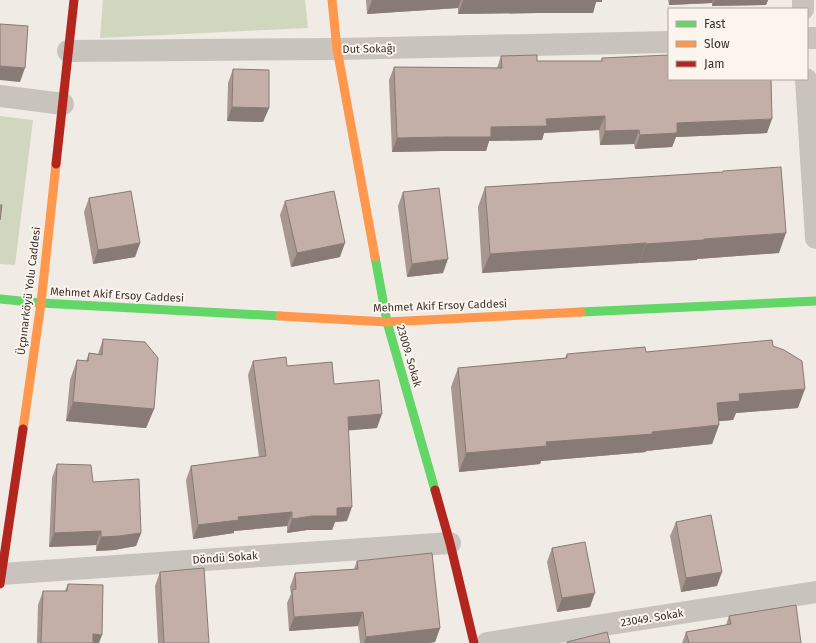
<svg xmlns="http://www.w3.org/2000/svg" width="816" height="643" font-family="'Fira Sans',sans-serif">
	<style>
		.green { fill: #d1d6bf }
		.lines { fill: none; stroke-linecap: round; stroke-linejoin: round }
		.street { stroke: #c9c3be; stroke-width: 22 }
		.fast { stroke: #63d668; stroke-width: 9 }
		.slow { stroke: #ff974d; stroke-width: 9 }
		.jam { stroke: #b3261e; stroke-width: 9 }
		.wall { fill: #a89690 }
		.shaded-wall { fill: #887a75 }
		.building { fill: #c3afa7; stroke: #887a75 }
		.labels { text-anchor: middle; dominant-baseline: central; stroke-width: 4; stroke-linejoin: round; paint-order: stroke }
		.street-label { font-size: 11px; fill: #3b302b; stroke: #fbf5ee }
	</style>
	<rect width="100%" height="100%" fill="#f0ebe5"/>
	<!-- green -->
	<g class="green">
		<path d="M103,0H305L308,28L100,38Z"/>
		<path d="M0,116L33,120L15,265L0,264Z"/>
	</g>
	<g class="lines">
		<!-- street -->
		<g class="street">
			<path d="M803,0V9"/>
			<path d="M807,38H816"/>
			<path d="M68,51L337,49L669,42"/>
			<path d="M806,79L816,238"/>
			<path d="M0,96L63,104"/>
			<path d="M1,574L450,543"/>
			<path d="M487,643L816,592"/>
		</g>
		<!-- fast -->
		<g class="fast">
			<path d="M375,257L387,322L435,490"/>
			<path d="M0,299L41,303L280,316"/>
			<path d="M581,312L816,301"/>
		</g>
		<!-- slow -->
		<g class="slow">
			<path d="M332,0L337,49L375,257"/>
			<path d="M280,316L387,322L581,312"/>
			<path d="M23,429L41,303L56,164"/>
		</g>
		<!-- jam -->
		<g class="jam">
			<path d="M56,164L74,0"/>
			<path d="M435,490L450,543L474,643"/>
			<path d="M0,584L23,429"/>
		</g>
	</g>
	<!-- wall -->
	<g class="wall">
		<path d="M366,0H602V2H596L593,13H538L458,14V8L367,14Z"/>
		<path d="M668,0H768L766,5L712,6V3L669,5Z"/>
		<path d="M501,56L537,61H601L602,58L767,133L676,137L672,147L635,149L634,144L600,145L599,130L544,133L542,140L489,141L486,151H441L392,152L389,80L394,67L497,68Z"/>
		<path d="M233,69L269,108L263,122L227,121L228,83Z"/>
		<path d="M723,171L779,253L697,259V260L639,263L482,273L478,207L485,187L723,172Z"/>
		<path d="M403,192L443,273L407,277L398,206Z"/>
		<path d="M89,198L140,243L135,257L93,264L84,212Z"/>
		<path d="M285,201L340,257L291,267L280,215Z"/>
		<path d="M103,339L154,409L146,428L66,421L70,380L77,360L86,361L89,353L98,354Z"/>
		<path d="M773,346L798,408L736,413L733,420L719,421V425L712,444L646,451V452L541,461L540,464L459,472L451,387L458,368L565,358L567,354L646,352Z"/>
		<path d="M253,361L287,366L334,384L377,428L348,430L347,521L335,522L332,530H307L287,533V526L234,531V533L193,539L186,480L191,466L259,457L248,375Z"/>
		<path d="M57,464L93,482L141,533L136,546L114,550L96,551V545L49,547L52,478Z"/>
		<path d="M676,522L717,586L681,592L670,536Z"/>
		<path d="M552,548L590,607L557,612L547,562Z"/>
		<path d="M357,561L440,628L435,642L429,643H360L358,626L289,631L287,603L291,594L290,587L295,573L354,569Z"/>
		<path d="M160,572L209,643H158L155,586Z"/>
		<path d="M68,584L99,643H37L38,605L43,591H65Z"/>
		<path d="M729,616L801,643H682L686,632L726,625Z"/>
	</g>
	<!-- shaded-wall -->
	<g class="shaded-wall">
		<path d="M372,0H461L458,8L367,14Z"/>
		<path d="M463,0H602V2H596L593,13H538L458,14Z"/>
		<path d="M670,0H713L712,3L669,5Z"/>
		<path d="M714,0H768L766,5L712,6Z"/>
		<path d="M0,66L25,68L20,82L0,80Z"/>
		<path d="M232,107L269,108L263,122L227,121Z"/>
		<path d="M605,116L599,130L544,133L542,140L489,141L486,151H441L392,152L397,138L491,127L546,119Z"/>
		<path d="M772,119L767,133L676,137L672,147L635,149L640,135L677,123Z"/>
		<path d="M639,130L634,144L600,145L605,131Z"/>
		<path d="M786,233L779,253L697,259V260L639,263L646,244Z"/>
		<path d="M140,243L135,257L93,264L98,250Z"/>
		<path d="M345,243L340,257L291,267L297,253Z"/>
		<path d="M646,243L639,263L482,273L490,254Z"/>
		<path d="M448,259L443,273L407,277L412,264Z"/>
		<path d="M805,389L798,408L736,413L733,420L710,422L717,403L739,394Z"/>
		<path d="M73,402L154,409L146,428L66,421Z"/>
		<path d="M382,414L377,428L343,431L348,417Z"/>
		<path d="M719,425L712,444L646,451V452L541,461L540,464L459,472L466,453L546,442Z"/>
		<path d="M352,507L347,521L335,522L332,530H307L287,533L292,519L337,508Z"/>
		<path d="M292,512L287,526L234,531V533L193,539L198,525L238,517Z"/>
		<path d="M101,531L96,545L49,547L54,533Z"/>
		<path d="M141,533L136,546L114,550L96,551L101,537Z"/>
		<path d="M722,572L717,586L681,592L686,578Z"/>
		<path d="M595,593L590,607L557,612L562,598Z"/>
		<path d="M363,612L358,626L289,631L294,617Z"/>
		<path d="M440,628L435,642L429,643H364L366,637Z"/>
		<path d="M93,634L102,635L99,643H90Z"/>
	</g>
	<!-- building -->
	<g class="building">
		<path d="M0,24L28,26L25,68L0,66Z"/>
		<path d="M537,55V61H602V58L669,55V79H771L772,119L677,123V133L640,135L639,130L605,131V116L546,119L547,126L491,127V137H446L397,138L394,67L502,68L501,56Z"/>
		<path d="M233,69L269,70V108L232,107Z"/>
		<path d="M781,167L786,233L704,239V240L646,244V243L490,254L485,187L723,172V171Z"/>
		<path d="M439,188L448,259L412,264L403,192Z"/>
		<path d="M131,191L140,243L98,250L89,198Z"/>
		<path d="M334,191L345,243L297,253L285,201Z"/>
		<path d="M0,205H2L0,220Z"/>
		<path d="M103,339L145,342L158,358L154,409L73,402L77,360L88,361L89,353L102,355Z"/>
		<path d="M772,340L773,346L784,350L802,361L805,389L739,394L740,401L717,403L719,425L652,432L653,434L546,442L547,446L466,453L458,368L567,358V354L645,347L646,352Z"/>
		<path d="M286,357L287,366L332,362L334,384L379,380L382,414L348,417L352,507L337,508V516H312L292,519V512L238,517L239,520L198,525L191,466L266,456L253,361Z"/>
		<path d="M57,464L91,465L93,482L139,479L141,533L119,536L101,537V531L54,533Z"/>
		<path d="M711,515L722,572L686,578L676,522Z"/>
		<path d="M585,542L595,593L562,598L552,548Z"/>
		<path d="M432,553L440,628L366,637L363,612L294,617L292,590L296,589L295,573L358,569L357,561Z"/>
		<path d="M204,568L209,643H164L160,572Z"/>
		<path d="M68,584L103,585L102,635L93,634V643H41L43,591H67Z"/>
		<path d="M796,605L801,643H689L686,632L731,624L729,616Z"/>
		<path d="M607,632L610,643H567V642Z"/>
	</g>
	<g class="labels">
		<!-- street labels -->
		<g class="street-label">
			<text transform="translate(369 49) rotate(-1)">Dut Sokağı</text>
			<text transform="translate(29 291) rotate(-83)">Üçpınarköyü Yolu Caddesi</text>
			<text transform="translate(117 295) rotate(3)">Mehmet Akif Ersoy Caddesi</text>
			<text transform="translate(440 306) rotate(-2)">Mehmet Akif Ersoy Caddesi</text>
			<text transform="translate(409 356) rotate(74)">23009. Sokak</text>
			<text transform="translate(225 558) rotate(-4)">Döndü Sokak</text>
			<text transform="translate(652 618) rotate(-9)">23049. Sokak</text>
		</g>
	</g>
	<!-- legend -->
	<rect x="668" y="8" width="140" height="72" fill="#fbf5ee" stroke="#aea6a0"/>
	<rect x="676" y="21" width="20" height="6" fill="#63d668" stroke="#aea6a0"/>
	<text x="704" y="28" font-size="12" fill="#3b302b">Fast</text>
	<rect x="676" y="41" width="20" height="6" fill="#ff974d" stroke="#aea6a0"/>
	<text x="704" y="48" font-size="12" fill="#3b302b">Slow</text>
	<rect x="676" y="61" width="20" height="6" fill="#b3261e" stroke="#aea6a0"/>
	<text x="704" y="68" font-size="12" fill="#3b302b">Jam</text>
</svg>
